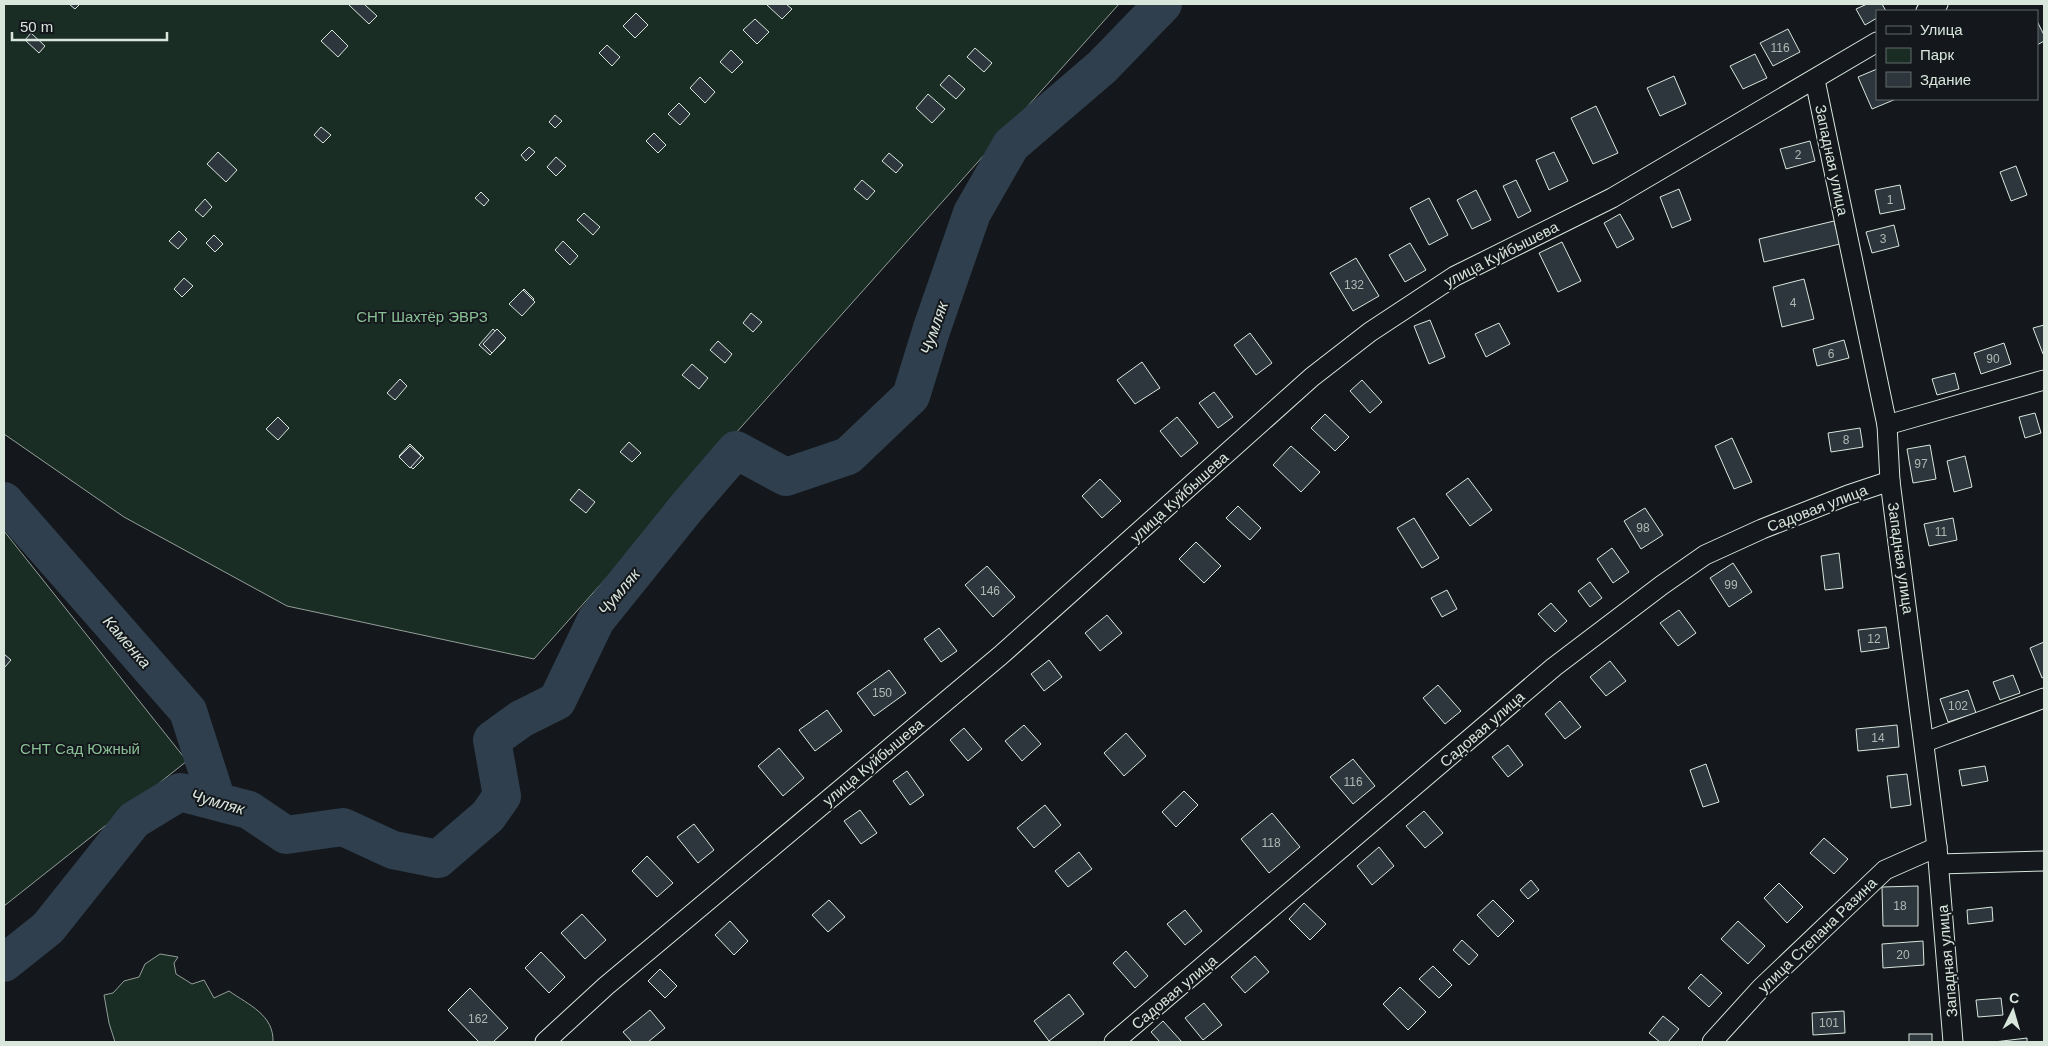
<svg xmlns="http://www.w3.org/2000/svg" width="2048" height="1046" font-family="Helvetica,sans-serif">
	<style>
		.green { fill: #1a2d24; stroke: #939e99 }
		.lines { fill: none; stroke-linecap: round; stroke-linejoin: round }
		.river { stroke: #2f3f4d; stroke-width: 38 }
		.building { fill: #2c363c; stroke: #d8e6dc }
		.street-casing { stroke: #d8e6dc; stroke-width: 21 }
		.street { stroke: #14181c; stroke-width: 19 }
		.labels { text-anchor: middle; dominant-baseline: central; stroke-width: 4; stroke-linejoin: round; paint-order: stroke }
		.number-label { font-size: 12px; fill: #adbab4 }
		.street-label { font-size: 15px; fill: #d8e6dc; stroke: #14181c }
		.park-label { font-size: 15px; fill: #8ac095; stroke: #14181c }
		.water-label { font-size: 16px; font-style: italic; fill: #d8e6dc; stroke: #14181c }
	</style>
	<rect width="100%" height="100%" fill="#14181c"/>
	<!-- green -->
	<g class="green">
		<path d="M4,4H1119L534,659L287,606L124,517L4,434Z"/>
		<path d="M4,531L187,761L4,906Z"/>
		<path d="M160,954L178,957L174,963L176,974L192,984L204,980L214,998L229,991C249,1005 274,1015 273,1042H115L109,1023L104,995L113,993L124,981L139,977L145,964Z"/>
	</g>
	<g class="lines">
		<!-- river -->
		<g class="river">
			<path d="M4,501L188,711L217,801"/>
			<path d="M4,963L48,928L134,820L180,792L249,810L286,835L343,827L393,850L438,859L488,816L502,796L492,740L521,719L557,701L596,620L687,507L736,450L786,477L848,456L911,396L932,328L972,213L1011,145L1102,67L1163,4"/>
		</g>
	</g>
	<!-- building -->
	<g class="building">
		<path d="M69,4H80L75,9Z"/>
		<path d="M350,4H364L377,16L369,24L349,5Z"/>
		<path d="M769,4H786L792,9L782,19L767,5Z"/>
		<path d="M1867,4H1882L1886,11H1877V18L1865,25L1856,9Z"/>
		<path d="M636,13L648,25L635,38L623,26Z"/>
		<path d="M755,19L769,32L757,44L743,30Z"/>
		<path d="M2037,21L2044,35V41L2037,45Z"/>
		<path d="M1788,29L1800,52L1773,66L1760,43Z"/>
		<path d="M332,30L348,46L338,57L321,41Z"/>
		<path d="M31,33L45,46L39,53L25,40Z"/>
		<path d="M607,45L620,57L612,66L599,53Z"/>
		<path d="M975,48L992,63L984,72L967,57Z"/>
		<path d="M731,50L743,62L732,73L720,62Z"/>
		<path d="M1755,54L1767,78L1743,89L1730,66Z"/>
		<path d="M1877,69V99H1896L1872,109L1858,77Z"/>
		<path d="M949,75L965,89L956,99L940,85Z"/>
		<path d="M1674,76L1686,104L1660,116L1647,88Z"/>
		<path d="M700,77L715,92L705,103L690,88Z"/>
		<path d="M928,94L945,109L932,123L916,108Z"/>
		<path d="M679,103L690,114L680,125L668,114Z"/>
		<path d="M1596,106L1618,153L1593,164L1571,118Z"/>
		<path d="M555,115L562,121L555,128L549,122Z"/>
		<path d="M321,127L331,135L323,143L314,135Z"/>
		<path d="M654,133L666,145L658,153L646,141Z"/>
		<path d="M1810,141L1815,161L1786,169L1780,149Z"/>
		<path d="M529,147L535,152L526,161L521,155Z"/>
		<path d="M218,152L237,170L226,182L207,164Z"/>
		<path d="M1554,152L1568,181L1549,190L1536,160Z"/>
		<path d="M889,153L903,165L896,173L882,161Z"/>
		<path d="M556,157L566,166L556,176L547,167Z"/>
		<path d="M2016,166L2027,195L2011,201L2000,172Z"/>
		<path d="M862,180L875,191L867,200L854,189Z"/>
		<path d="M1516,180L1531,211L1518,218L1503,186Z"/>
		<path d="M1900,185L1905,209L1880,214L1875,190Z"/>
		<path d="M1679,189L1691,220L1672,228L1660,197Z"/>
		<path d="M1476,190L1491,220L1472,229L1457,200Z"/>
		<path d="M481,192L489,200L484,206L475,198Z"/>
		<path d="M1429,198L1448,235L1429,245L1410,208Z"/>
		<path d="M205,199L212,207L203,217L195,210Z"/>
		<path d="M584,213L600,227L593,235L577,220Z"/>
		<path d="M1620,214L1634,239L1617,248L1604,223Z"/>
		<path d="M1834,221L1840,244L1764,262L1759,239Z"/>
		<path d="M1894,225L1899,246L1872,253L1866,232Z"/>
		<path d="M179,231L187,239L178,249L169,241Z"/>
		<path d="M214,235L223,244L215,252L206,243Z"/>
		<path d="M563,241L578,256L570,265L555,250Z"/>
		<path d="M1562,242L1581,281L1558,292L1539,253Z"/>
		<path d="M1410,243L1426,270L1405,282L1389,255Z"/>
		<path d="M1356,258L1379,296L1353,311L1330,273Z"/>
		<path d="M184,278L193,286L182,297L174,289Z"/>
		<path d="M1804,279L1814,319L1782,327L1773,287Z"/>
		<path d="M524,289L534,299L521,313L510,303Z"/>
		<path d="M523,290L535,302L522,316L509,304Z"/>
		<path d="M751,313L762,322L753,332L743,323Z"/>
		<path d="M1430,320L1445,357L1429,364L1414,326Z"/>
		<path d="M1499,323L1510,344L1486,357L1475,334Z"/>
		<path d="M2044,325V353L2043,354L2033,328Z"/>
		<path d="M493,329L505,340L490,355L479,345Z"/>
		<path d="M497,329L506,338L492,353L483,344Z"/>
		<path d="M1250,333L1272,363L1256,375L1234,345Z"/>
		<path d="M1844,340L1849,358L1817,366L1813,349Z"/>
		<path d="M718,341L732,354L725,363L710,350Z"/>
		<path d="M2004,343L2011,364L1981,374L1974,353Z"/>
		<path d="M1142,362L1160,388L1135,404L1117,380Z"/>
		<path d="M692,364L708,378L699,389L682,375Z"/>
		<path d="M1955,373L1959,389L1937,395L1932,379Z"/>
		<path d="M400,379L407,386L395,400L387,393Z"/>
		<path d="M1362,380L1382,402L1370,413L1350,391Z"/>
		<path d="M1214,392L1233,417L1218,428L1199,403Z"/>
		<path d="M2035,413L2041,433L2025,438L2019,417Z"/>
		<path d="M1325,414L1349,437L1335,451L1311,428Z"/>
		<path d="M278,417L289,428L278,440L266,429Z"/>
		<path d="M1177,417L1198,443L1181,457L1160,431Z"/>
		<path d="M1860,428L1863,447L1831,452L1828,433Z"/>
		<path d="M1732,438L1752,482L1734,489L1715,446Z"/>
		<path d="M629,442L641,453L632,462L620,452Z"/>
		<path d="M410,444L424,458L413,469L399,456Z"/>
		<path d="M1930,445L1936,479L1913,483L1907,449Z"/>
		<path d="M410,446L421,456L410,468L399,457Z"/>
		<path d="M1291,446L1320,472L1301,492L1273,465Z"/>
		<path d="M1965,456L1972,487L1954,492L1947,461Z"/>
		<path d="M1468,478L1492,510L1470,526L1446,494Z"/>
		<path d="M1100,479L1121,501L1102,518L1082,496Z"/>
		<path d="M579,489L595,502L586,513L570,500Z"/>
		<path d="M1238,506L1261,528L1250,540L1226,518Z"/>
		<path d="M1645,508L1663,535L1641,549L1624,521Z"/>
		<path d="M1414,518L1439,558L1422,568L1397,528Z"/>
		<path d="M1953,518L1957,540L1929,546L1924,524Z"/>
		<path d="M1196,542L1221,566L1204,583L1179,559Z"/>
		<path d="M1612,548L1629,572L1613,583L1597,559Z"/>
		<path d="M1839,553L1843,588L1825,590L1821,556Z"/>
		<path d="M1733,563L1752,592L1729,607L1710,578Z"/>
		<path d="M987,566L1015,597L993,617L965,585Z"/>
		<path d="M1590,582L1602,598L1590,607L1578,591Z"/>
		<path d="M1447,590L1457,609L1442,617L1431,598Z"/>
		<path d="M1551,603L1567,621L1555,632L1538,614Z"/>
		<path d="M1679,610L1696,633L1678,646L1660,623Z"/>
		<path d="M1107,615L1122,633L1100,651L1085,633Z"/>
		<path d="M1886,627L1889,648L1861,652L1858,630Z"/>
		<path d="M939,628L957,651L941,662L924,639Z"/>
		<path d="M2044,642V677L2042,678L2030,648Z"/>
		<path d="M4,654L11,660L4,668Z"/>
		<path d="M1049,660L1062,677L1044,691L1031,674Z"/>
		<path d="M1610,661L1626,681L1606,696L1590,677Z"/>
		<path d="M889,670L906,693L874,716L857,693Z"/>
		<path d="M2013,675L2020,693L2000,700L1993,682Z"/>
		<path d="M1438,685L1461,711L1445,724L1423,698Z"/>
		<path d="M1968,690L1976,713L1948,722L1940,699Z"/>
		<path d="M1560,701L1581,727L1565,739L1545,714Z"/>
		<path d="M827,710L842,731L815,751L799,730Z"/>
		<path d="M1024,725L1041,744L1022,761L1005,741Z"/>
		<path d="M1897,725L1899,747L1858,751L1856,729Z"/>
		<path d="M964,728L982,749L968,761L950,740Z"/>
		<path d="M1126,733L1146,756L1124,776L1104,753Z"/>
		<path d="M1508,745L1523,765L1508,777L1492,757Z"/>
		<path d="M779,748L804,778L783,796L758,766Z"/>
		<path d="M1353,759L1375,786L1353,804L1330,777Z"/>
		<path d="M1706,764L1719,802L1703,807L1690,770Z"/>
		<path d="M1985,766L1988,781L1962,786L1959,770Z"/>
		<path d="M907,771L924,795L910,805L893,781Z"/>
		<path d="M1907,774L1911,805L1891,808L1887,776Z"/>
		<path d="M1184,791L1198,805L1176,827L1162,812Z"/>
		<path d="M1045,805L1061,825L1034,848L1017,828Z"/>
		<path d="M860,810L877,833L861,844L844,821Z"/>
		<path d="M1424,811L1443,833L1425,848L1406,826Z"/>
		<path d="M1272,813L1300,847L1269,873L1241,839Z"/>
		<path d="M694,824L714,850L698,863L677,837Z"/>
		<path d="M1824,838L1848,859L1834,874L1810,853Z"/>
		<path d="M1379,847L1394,866L1372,885L1357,866Z"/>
		<path d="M1079,852L1092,869L1068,887L1055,871Z"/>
		<path d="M647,856L673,883L657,897L632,871Z"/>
		<path d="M1531,880L1539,890L1528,899L1520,890Z"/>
		<path d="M1779,883L1803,907L1787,923L1764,898Z"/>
		<path d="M1918,886V926H1883L1882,887Z"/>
		<path d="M829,900L845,917L828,932L812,915Z"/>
		<path d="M1493,900L1514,921L1498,937L1477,915Z"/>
		<path d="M1304,903L1326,924L1310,940L1289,919Z"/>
		<path d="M1992,907L1993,921L1968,924L1967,910Z"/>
		<path d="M1185,910L1202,931L1185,945L1167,924Z"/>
		<path d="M582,914L606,940L585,959L561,933Z"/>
		<path d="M730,921L748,941L734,955L715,935Z"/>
		<path d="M1738,921L1765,946L1748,964L1721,939Z"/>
		<path d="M1462,940L1478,955L1469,965L1453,950Z"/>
		<path d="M1923,941L1924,965L1883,968L1882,944Z"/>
		<path d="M1126,951L1148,976L1135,988L1113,963Z"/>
		<path d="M541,952L565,977L549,993L525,968Z"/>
		<path d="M1255,956L1269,972L1245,993L1231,977Z"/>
		<path d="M1433,966L1452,985L1439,998L1419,979Z"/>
		<path d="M660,969L677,986L665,998L648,981Z"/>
		<path d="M1701,974L1722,993L1709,1007L1688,988Z"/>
		<path d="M1400,987L1426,1012L1408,1030L1383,1004Z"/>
		<path d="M470,988L508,1028L493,1042H479L448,1010Z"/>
		<path d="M1069,994L1084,1014L1049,1041L1034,1021Z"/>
		<path d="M2001,998L2003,1015L1978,1017L1976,1000Z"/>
		<path d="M1204,1003L1222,1025L1203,1040L1185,1018Z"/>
		<path d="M650,1010L665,1028L648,1042H632L623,1032Z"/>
		<path d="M1844,1011L1845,1033L1813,1035L1812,1013Z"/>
		<path d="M1663,1016L1679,1029L1668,1042H1660L1649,1033Z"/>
		<path d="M1163,1021L1182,1042H1160L1151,1032Z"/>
		<rect x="1909" y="1034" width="23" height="8"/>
		<path d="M2027,1038V1042H1994Z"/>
	</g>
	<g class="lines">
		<!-- street casing -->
		<g class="street-casing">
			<g id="street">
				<path d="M1926,11L1938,4"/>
				<path d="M1815,80L1887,425L1890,481L1937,847L1953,1042"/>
				<path d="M1887,425L2044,380"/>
				<path d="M1925,742L2044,698"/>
				<path d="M1939,864L2044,861"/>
				<path d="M545,1042L606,986L1001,655L1312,377L1370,332L1455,276L1612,198L1877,42"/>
				<path d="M1114,1042L1554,667L1662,585L1705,555L1762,529L1848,495L1890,481"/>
				<path d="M1712,1042L1761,988L1885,870L1937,847"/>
			</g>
		</g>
		<!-- street -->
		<use href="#street" class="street"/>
	</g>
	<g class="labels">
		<!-- number labels -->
		<g class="number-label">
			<text x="1780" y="48">116</text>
			<text x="1798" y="155">2</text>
			<text x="1890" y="200">1</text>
			<text x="1883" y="239">3</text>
			<text x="1354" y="285">132</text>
			<text x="1793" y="303">4</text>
			<text x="1831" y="354">6</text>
			<text x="1993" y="359">90</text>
			<text x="1846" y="440">8</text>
			<text x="1921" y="464">97</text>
			<text x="1643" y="528">98</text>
			<text x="1941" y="532">11</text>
			<text x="1731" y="585">99</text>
			<text x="990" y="591">146</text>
			<text x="1874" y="639">12</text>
			<text x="882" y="693">150</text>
			<text x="1958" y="706">102</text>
			<text x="1878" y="738">14</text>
			<text x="1353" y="782">116</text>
			<text x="1271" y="843">118</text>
			<text x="1900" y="906">18</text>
			<text x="1903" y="955">20</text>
			<text x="478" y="1019">162</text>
			<text x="1829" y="1023">101</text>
		</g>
		<!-- street labels -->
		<g class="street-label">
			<text transform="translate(1832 160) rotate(78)">Западная улица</text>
			<text transform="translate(1501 254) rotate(-27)">улица Куйбышева</text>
			<text transform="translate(1179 497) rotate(-42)">улица Куйбышева</text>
			<text transform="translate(1817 508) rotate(-21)">Садовая улица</text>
			<text transform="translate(1901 558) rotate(82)">Западная улица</text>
			<text transform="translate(1482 729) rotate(-41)">Садовая улица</text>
			<text transform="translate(873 762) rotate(-40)">улица Куйбышева</text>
			<text transform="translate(1817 935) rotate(-44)">улица Степана Разина</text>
			<text transform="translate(1947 961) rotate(-95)">Западная улица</text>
			<text transform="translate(1174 992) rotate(-40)">Садовая улица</text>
		</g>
		<!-- park labels -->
		<g class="park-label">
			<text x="422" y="316">СНТ Шахтёр ЭВРЗ</text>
			<text x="80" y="748">СНТ Сад Южный</text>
		</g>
		<!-- water labels -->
		<g class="water-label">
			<text transform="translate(934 328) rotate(-71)">Чумляк</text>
			<text transform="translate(619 592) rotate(-50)">Чумляк</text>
			<text transform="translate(127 642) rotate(49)">Каменка</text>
			<text transform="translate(218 802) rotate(16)">Чумляк</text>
		</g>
	</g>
	<!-- border -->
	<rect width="2048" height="1046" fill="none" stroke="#d8e6dc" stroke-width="10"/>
	<!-- legend -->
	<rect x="1876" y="10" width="162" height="90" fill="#14181c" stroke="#626a69"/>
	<rect x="1886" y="26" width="25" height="8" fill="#14181c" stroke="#626a69"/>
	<text x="1920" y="35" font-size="15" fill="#d8e6dc">Улица</text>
	<rect x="1886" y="48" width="25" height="15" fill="#1a2d24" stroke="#626a69"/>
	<text x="1920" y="60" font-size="15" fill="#d8e6dc">Парк</text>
	<rect x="1886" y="72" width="25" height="15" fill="#2c363c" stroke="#626a69"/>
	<text x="1920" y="85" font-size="15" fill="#d8e6dc">Здание</text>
	<!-- north arrow -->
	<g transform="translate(2013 1011) rotate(5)" stroke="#14181c" stroke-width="4" paint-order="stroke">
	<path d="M0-4L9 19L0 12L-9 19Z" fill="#d8e6dc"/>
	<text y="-8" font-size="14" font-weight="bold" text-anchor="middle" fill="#d8e6dc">С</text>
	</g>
	<!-- scale -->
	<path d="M12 32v8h155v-8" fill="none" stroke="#d8e6dc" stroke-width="2.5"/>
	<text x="20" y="32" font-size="15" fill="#d8e6dc" stroke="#14181c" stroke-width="4" paint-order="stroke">50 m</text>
</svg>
